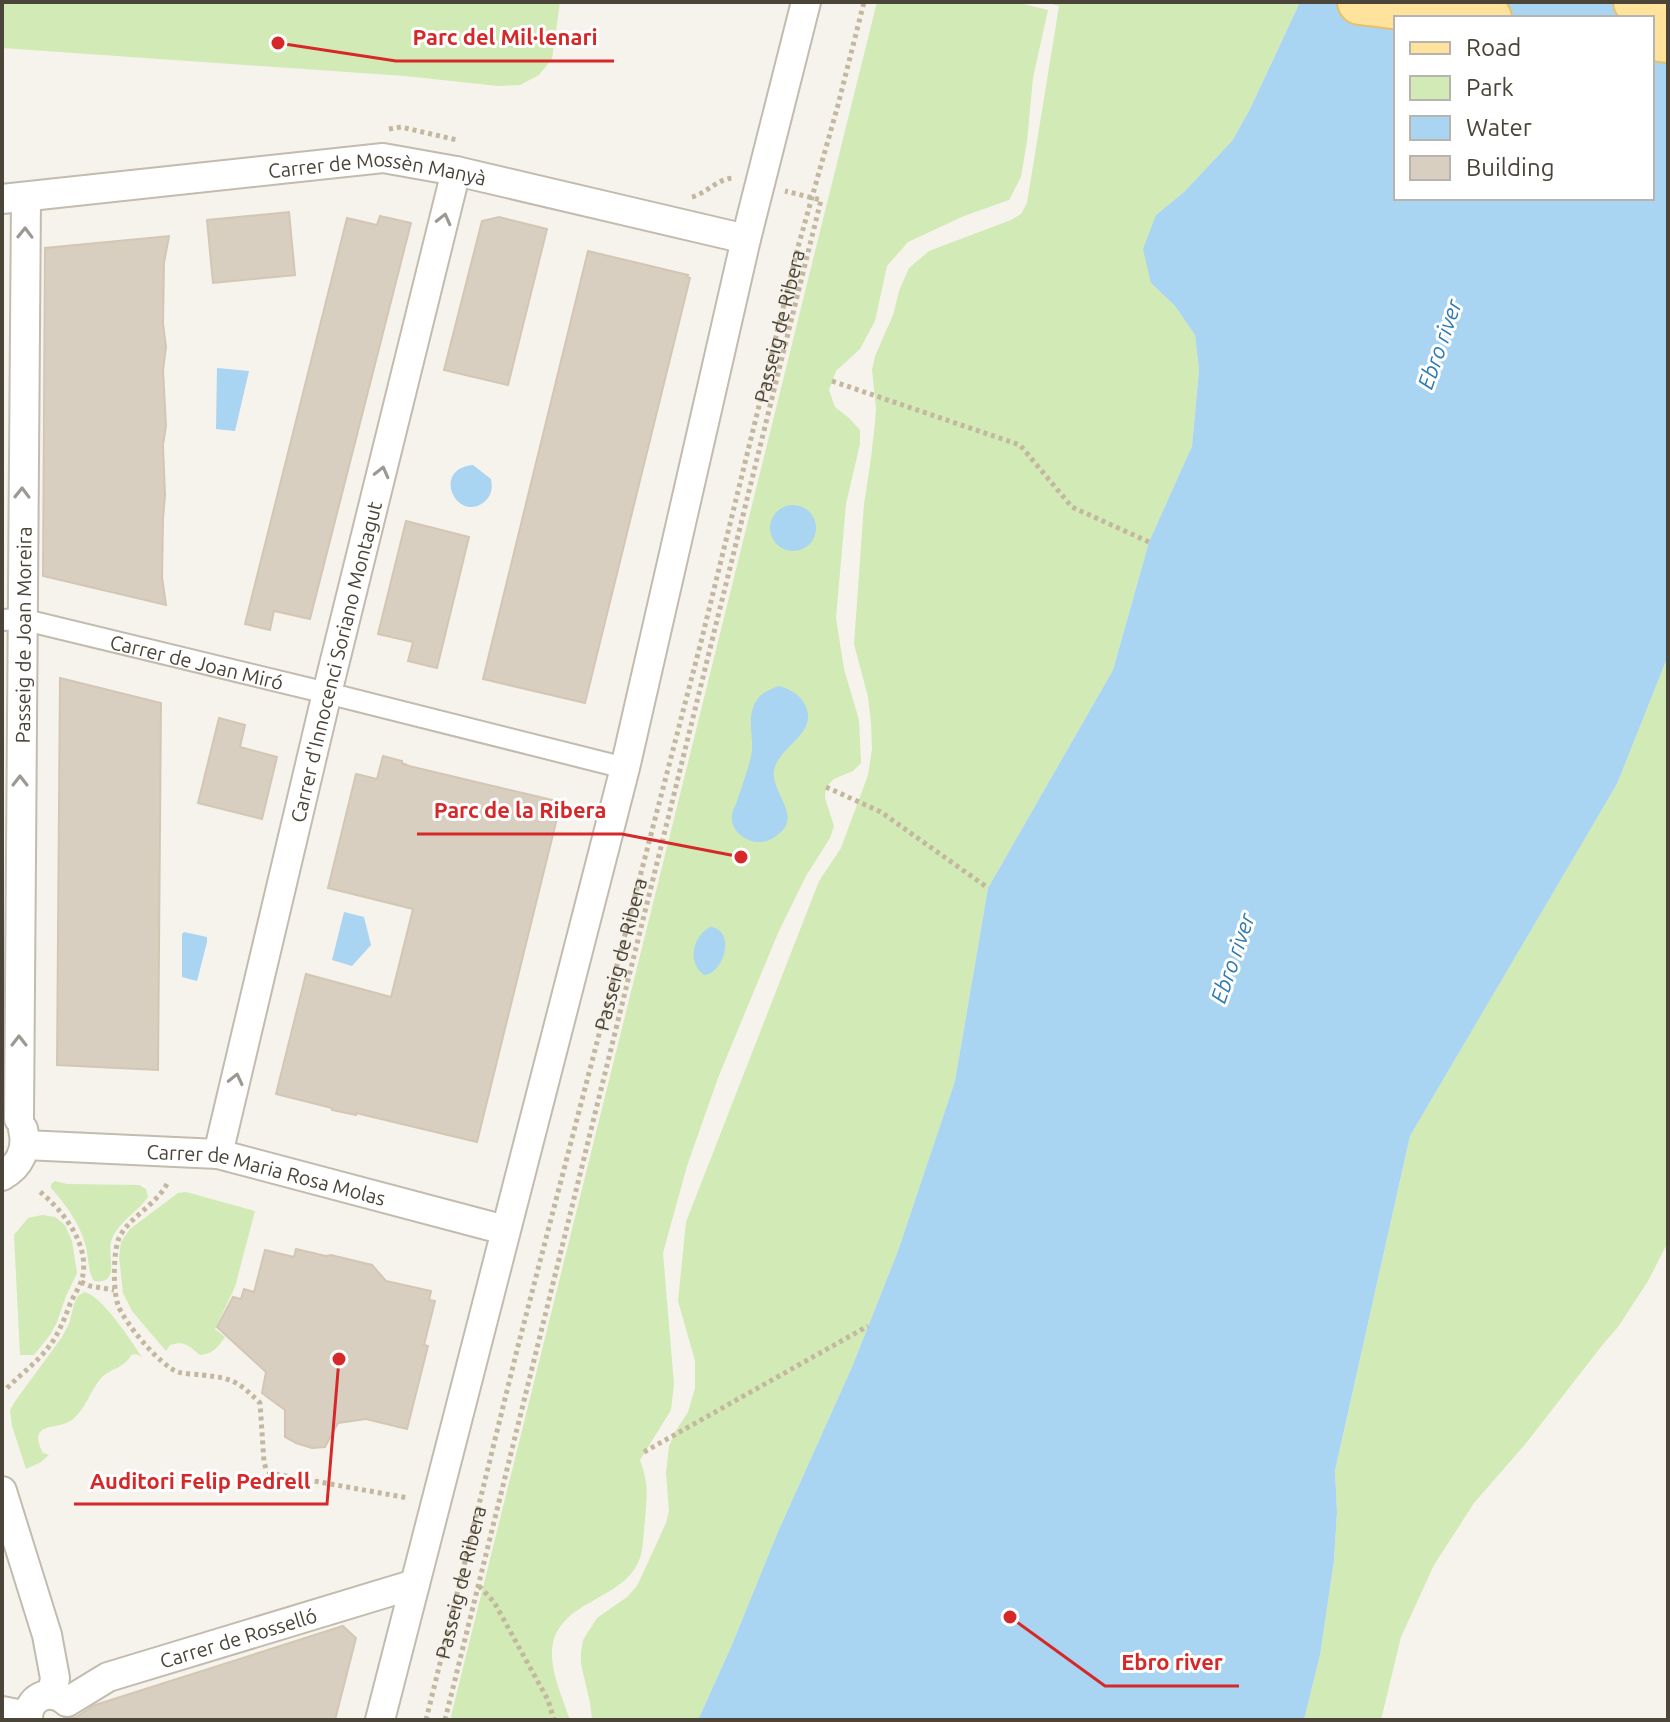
<svg xmlns="http://www.w3.org/2000/svg" width="1670" height="1722" font-family="Ubuntu,sans-serif">
	<style>
		.green { fill: #d2eab5 }
		.water { fill: #a9d4f2; fill-rule: evenodd }
		.building { fill: #d8cfc1; stroke: #d3c7b4; stroke-width: 2 }
		.lines { fill: none; stroke-linecap: round; stroke-linejoin: round }
		.pedestrian-casing { stroke: #c2bbae; stroke-width: 24 }
		.minor-casing { stroke: #c2bbae; stroke-width: 32 }
		.primary-casing { stroke: #e6c16a; stroke-width: 48 }
		.path { stroke: #c4b79f; stroke-width: 5; stroke-dasharray: 4 4; stroke-linecap: butt }
		.pedestrian { stroke: #fff; stroke-width: 20 }
		.minor { stroke: #fff; stroke-width: 28 }
		.primary { stroke: #ffe39c; stroke-width: 44 }
		.oneway { stroke: #9c9892 }
		.labels { text-anchor: middle; dominant-baseline: central; stroke-width: 6; stroke-linejoin: round; paint-order: stroke }
		.street-label { font-size: 20px; fill: #4b4439; stroke: #fff }
		.water-label { font-size: 22px; font-style: italic; fill: #2e7ab2; stroke: #fff }
		.leader { fill: none; stroke: #d62828; stroke-width: 3 }
		.callout-dot { fill: #d62828; stroke: #fff; stroke-width: 3 }
		.callout-label { font-size: 22px; text-anchor: middle; font-weight: bold; fill: #d62828; stroke: #fff; stroke-width: 6; stroke-linejoin: round; paint-order: stroke }
	</style>
	<rect width="100%" height="100%" fill="#f6f3ec"/>
	<!-- green -->
	<g class="green">
		<path d="M2,2H560L552,59L539,75L520,85L498,86L405,76L2,48Z"/>
		<path d="M877,2H1016L1048,10L1033,78L1027,141L1021,177L1009,200L964,216L908,242L887,266L875,321L860,349L836,371L829,390L835,407L849,418L860,430V444L846,504L836,618L844,669L859,720L861,763L853,771L834,779L826,787L825,798L834,826L830,838L806,876L778,933L718,1078L687,1166L663,1253L674,1384L671,1410L640,1460C649,1485 647,1494 645,1520C643,1534 644,1551 638,1563C621,1598 570,1600 555,1636C545,1662 562,1695 570,1720H450Z"/>
		<path d="M1044,2H1300L1250,109L1232,141L1184,192L1156,215L1151,283L1175,306L1195,335L1199,370L1192,446L1149,542L1113,670L988,888L955,1081L898,1251L852,1367L777,1534L731,1647L698,1720H592L590,1703L581,1664V1652L583,1640L597,1618L627,1597L637,1586L666,1523L669,1511L666,1473L669,1446L675,1432L688,1412L695,1388V1361L678,1301L686,1222L819,881L841,848L868,775L872,749L871,723L868,697L854,644L864,504L871,458L875,422L876,408L872,370L875,356L893,315L899,291L909,268L929,251L1011,220L1021,214L1027,203L1059,6Z"/>
		<path d="M1668,656V1242L1648,1281L1618,1327L1604,1343L1527,1442L1474,1503L1434,1565L1401,1637L1381,1720H1304L1320,1655L1334,1561L1337,1512L1335,1472L1410,1136L1617,784Z"/>
		<path d="M55,1181L67,1184L139,1185L146,1189L148,1197C137,1213 117,1222 111,1242C107,1256 121,1285 94,1281C87,1270 89,1256 85,1243C78,1221 66,1205 51,1188V1184Z"/>
		<path d="M186,1192L255,1211L235,1287L215,1329L225,1337C218,1347 213,1354 200,1355C188,1346 186,1340 170,1345L166,1351L132,1311L123,1293L119,1257L121,1242L130,1229L178,1193Z"/>
		<path d="M42,1215L55,1217L65,1225L72,1241L77,1273L66,1296L57,1322L50,1335L34,1355H20L14,1235L28,1218Z"/>
		<path d="M84,1292C102,1295 131,1341 142,1357L136,1354L131,1355C125,1368 111,1368 101,1378C90,1391 85,1410 72,1420C57,1431 27,1420 43,1453L49,1455L41,1462L26,1469L12,1426L10,1410L16,1400L62,1337L69,1324L74,1304L78,1296Z"/>
	</g>
	<!-- water -->
	<g class="water">
		<path d="M1300,2H1668V656L1617,784L1410,1136L1335,1471L1337,1512L1334,1561L1320,1655L1304,1720H698L731,1647L777,1534L852,1367L898,1251L955,1081L988,888L1113,670L1149,542L1192,446L1199,370L1195,335L1175,306L1151,283L1143,249L1156,215L1184,192L1232,141L1250,109ZM1396,18H1652V198H1396Z"/>
		<path d="M217,368L249,371L235,431L216,429Z"/>
		<path d="M473,465L491,479C493,489 491,497 483,503C456,522 431,469 473,465Z"/>
		<circle cx="793" cy="528" r="23"/>
		<path d="M779,686C789,689 798,693 804,703C821,733 779,745 774,770C770,793 805,817 776,836C771,840 766,842 759,842C746,842 730,830 732,816C732,812 734,808 736,804C741,789 747,773 751,757C755,739 746,720 755,703C760,693 768,690 779,686Z"/>
		<path d="M344,912L364,917L371,945L352,966L332,960Z"/>
		<path d="M710,927C736,929 725,973 704,975C687,963 692,937 710,927Z"/>
		<path d="M184,932L207,937V942L197,981L182,977V934Z"/>
	</g>
	<!-- building -->
	<g class="building">
		<path d="M289,212L295,275L213,283L207,220Z"/>
		<path d="M380,216L411,223L310,619L274,611L270,630L245,624L347,218L377,225Z"/>
		<path d="M499,217L547,229L508,385L444,370L482,221Z"/>
		<path d="M169,236L164,263L163,323L166,347L163,370L166,426L163,445L165,495L163,519L162,577L166,605L43,576L45,248Z"/>
		<path d="M588,251L688,275L687,277L690,278L585,703L483,679Z"/>
		<path d="M406,521L469,537L437,668L408,661L413,642L378,634Z"/>
		<path d="M60,678L161,703L158,1070L57,1065Z"/>
		<path d="M219,718L245,725L240,747L277,757L262,819L198,803Z"/>
		<path d="M383,756L402,761V763L409,766L561,802L477,1142L356,1113V1115L332,1110V1108L276,1094L306,974L391,997L413,909L328,888L356,774L377,779Z"/>
		<path d="M296,1249L326,1256L331,1255L372,1265L386,1281L431,1291L429,1300L435,1301L424,1345L428,1346L407,1429L366,1419L338,1423L325,1447L312,1448L296,1443L285,1437V1410L262,1393L266,1372L217,1327L233,1297L241,1299L244,1289L254,1292L265,1250L294,1257Z"/>
		<path d="M343,1626L356,1638L335,1720H64V1718L76,1717L95,1705Z"/>
	</g>
	<g class="lines">
		<!-- pedestrian casing -->
		<g class="pedestrian-casing">
			<g id="pedestrian">
				<path id="s2" d="M2,620L21,619L327,693L625,768"/>
			</g>
		</g>
		<!-- minor casing -->
		<g class="minor-casing">
			<g id="minor">
				<path id="s3" d="M2,199L383,158L456,171L746,239"/>
				<path id="s4" d="M19,1119L26,197"/>
				<path id="s5" d="M25,1145L218,1154L505,1230"/>
				<path id="s6" d="M218,1154L327,693L456,171"/>
				<path d="M2,1176C20,1166 28,1149 23,1129"/>
				<path d="M2,1491L47,1635L55,1678L52,1694"/>
				<path id="s7" d="M67,1702L108,1677L415,1584"/>
				<path d="M2,1711L28,1716"/>
				<path d="M28,1720C27,1698 49,1687 66,1701"/>
				<path d="M380,1720L625,768L746,239L806,2"/>
			</g>
		</g>
		<!-- primary casing -->
		<g class="primary-casing">
			<g id="primary">
				<path d="M1360,2L1489,18"/>
				<path d="M1636,2L1668,6"/>
				<path d="M1652,38L1668,40"/>
			</g>
		</g>
		<!-- path -->
		<g class="path">
			<path d="M389,129L401,127L457,140"/>
			<path d="M692,197C707,193 717,179 733,178"/>
			<path d="M832,381L1020,445L1072,507L1149,542"/>
			<path d="M826,787L881,812L988,888"/>
			<path d="M167,1184C154,1207 129,1217 119,1238C113,1252 113,1291 118,1305C124,1322 160,1366 178,1372C185,1374 195,1374 202,1375C233,1378 239,1382 260,1403L264,1462L266,1469L270,1473L408,1498"/>
			<path d="M81,1282L90,1286L114,1290"/>
			<path d="M7,1388C20,1375 36,1363 47,1349C58,1336 64,1320 70,1304C73,1297 78,1290 81,1282C93,1248 63,1210 39,1191"/>
			<path d="M644,1452L868,1326"/>
			<path d="M479,1586L494,1602L548,1700L554,1720"/>
			<path id="s1" d="M426,1720L517,1350L701,642L798,247L838,105L864,2"/>
			<path d="M445,1720L821,200L785,191"/>
		</g>
		<!-- pedestrian -->
		<use href="#pedestrian" class="pedestrian"/>
		<!-- minor -->
		<use href="#minor" class="minor"/>
		<!-- primary -->
		<use href="#primary" class="primary"/>
	</g>
	<!-- one-way arrows -->
	<defs><path id="oneway-chevron" d="M-2-3.5L2.5 0L-2 3.5" fill="none" stroke-width="1.6" stroke-linecap="round" stroke-linejoin="round" transform="scale(2)"/></defs>
	<g class="oneway">
		<use href="#oneway-chevron" transform="translate(444 219) rotate(-76)"/>
		<use href="#oneway-chevron" transform="translate(25 233) rotate(-89)"/>
		<use href="#oneway-chevron" transform="translate(382 472) rotate(-76)"/>
		<use href="#oneway-chevron" transform="translate(22 493) rotate(-89)"/>
		<use href="#oneway-chevron" transform="translate(20 781) rotate(-90)"/>
		<use href="#oneway-chevron" transform="translate(19 1041) rotate(-90)"/>
		<use href="#oneway-chevron" transform="translate(236 1079) rotate(-77)"/>
	</g>
	<g class="labels">
		<!-- street labels -->
		<g class="street-label">
			<text stroke="none"><textPath href="#s3" startOffset="378">Carrer de Mossèn Manyà</textPath></text>
			<text stroke="none"><textPath href="#s1" startOffset="1438">Passeig de Ribera</textPath></text>
			<text stroke="none"><textPath href="#s4" startOffset="484">Passeig de Joan Moreira</textPath></text>
			<text stroke="none"><textPath href="#s2" startOffset="200">Carrer de Joan Miró</textPath></text>
			<text stroke="none"><textPath href="#s6" startOffset="506">Carrer d'Innocenci Soriano Montagut</textPath></text>
			<text stroke="none"><textPath href="#s1" startOffset="790">Passeig de Ribera</textPath></text>
			<text stroke="none"><textPath href="#s5" startOffset="244">Carrer de Maria Rosa Molas</textPath></text>
			<text stroke="none"><textPath href="#s1" startOffset="142">Passeig de Ribera</textPath></text>
			<text stroke="none"><textPath href="#s7" startOffset="184">Carrer de Rosselló</textPath></text>
		</g>
		<!-- water labels -->
		<g class="water-label">
			<text transform="translate(1439 344) rotate(-71)">Ebro river</text>
			<text transform="translate(1232 958) rotate(-71)">Ebro river</text>
		</g>
	</g>
	<!-- callouts -->
	<path class="leader" d="M278 43L396 61H614M741 857L622 834H417M339 1359L327 1504H74M1010 1617L1105 1686H1239"/>
	<g class="callout-dot">
		<circle cx="278" cy="43" r="8"/>
		<circle cx="741" cy="857" r="8"/>
		<circle cx="339" cy="1359" r="8"/>
		<circle cx="1010" cy="1617" r="8"/>
	</g>
	<g class="callout-label">
		<text x="505" y="45">Parc del Mil·lenari</text>
		<text x="520" y="818">Parc de la Ribera</text>
		<text x="200" y="1489">Auditori Felip Pedrell</text>
		<text x="1172" y="1670">Ebro river</text>
	</g>
	<!-- border -->
	<rect width="1670" height="1722" fill="none" stroke="#4b4439" stroke-width="8"/>
	<!-- legend -->
	<rect x="1394" y="16" width="260" height="184" fill="#ffffff" stroke="#b7b4b0" stroke-width="2"/>
	<rect x="1410" y="42" width="40" height="12" fill="#ffe39c" stroke="#b7b4b0" stroke-width="2"/>
	<text x="1466" y="56" font-size="24" fill="#4b4439">Road</text>
	<rect x="1410" y="76" width="40" height="24" fill="#d2eab5" stroke="#b7b4b0" stroke-width="2"/>
	<text x="1466" y="96" font-size="24" fill="#4b4439">Park</text>
	<rect x="1410" y="116" width="40" height="24" fill="#a9d4f2" stroke="#b7b4b0" stroke-width="2"/>
	<text x="1466" y="136" font-size="24" fill="#4b4439">Water</text>
	<rect x="1410" y="156" width="40" height="24" fill="#d8cfc1" stroke="#b7b4b0" stroke-width="2"/>
	<text x="1466" y="176" font-size="24" fill="#4b4439">Building</text>
</svg>
